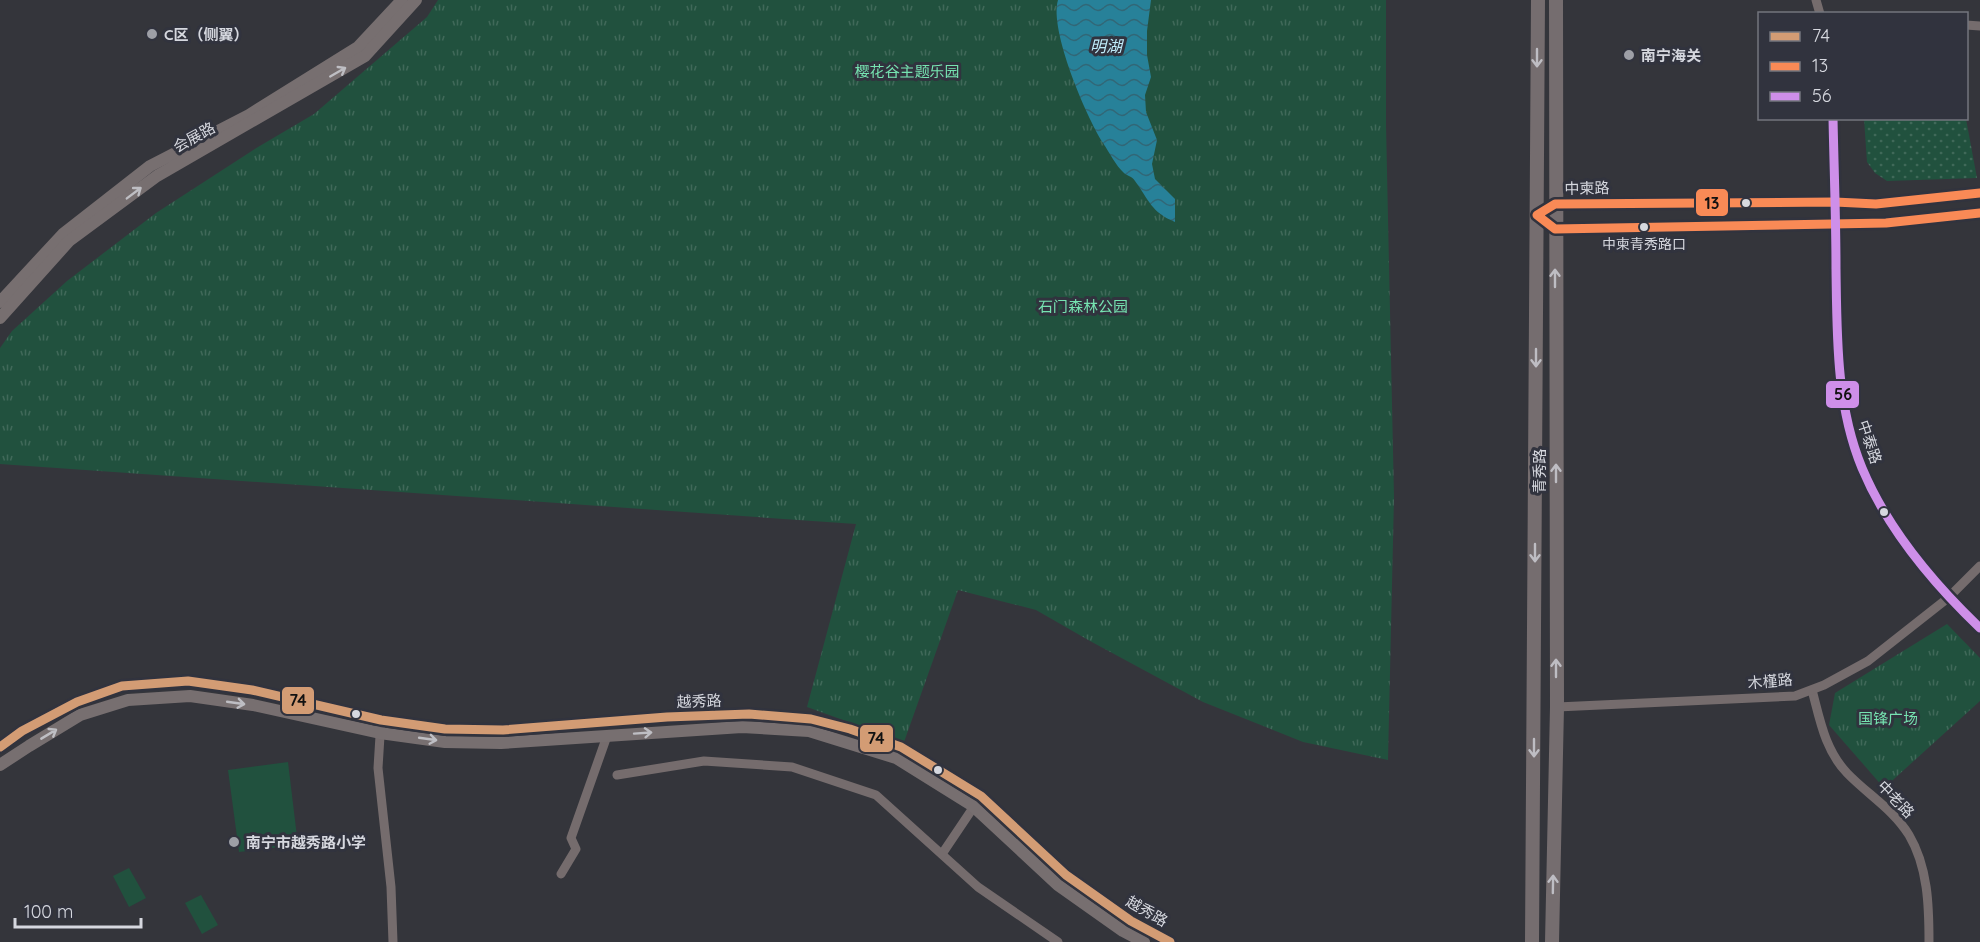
<svg xmlns="http://www.w3.org/2000/svg" width="1980" height="942" font-family="Quicksand,'Noto Sans SC',sans-serif">
	<style>
		.grass { fill: url(#grass-dots) }
		.park { fill: url(#park-tufts) }
		.pitch { fill: #21513e }
		.water { fill: url(#water-waves) }
		.lines { fill: none; stroke-linecap: round; stroke-linejoin: round }
		.minor { stroke: #756c6d; stroke-width: 9 }
		.tertiary { stroke: #756c6d; stroke-width: 10 }
		.secondary { stroke: #776f70; stroke-width: 12 }
		.primary { stroke: #756d6f; stroke-width: 14 }
		.bus-1-casing { stroke: #31333e; stroke-width: 14 }
		.bus-2-casing { stroke: #31333e; stroke-width: 14 }
		.bus-3-casing { stroke: #31333e; stroke-width: 14 }
		.bus-1 { stroke: #d39c74; stroke-width: 9 }
		.bus-2 { stroke: #f98a56; stroke-width: 9 }
		.bus-3 { stroke: #ce8fe9; stroke-width: 9 }
		.oneway { stroke: #bebdc3 }
		.oneway2 { stroke: #bebec3 }
		.poi-dot { fill: #9d9fa6; stroke: #31333e; stroke-width: 2 }
		.bus-dot { fill: #d6d8df; stroke: #31333e; stroke-width: 2 }
		.labels { text-anchor: middle; dominant-baseline: central; stroke-width: 6; stroke-linejoin: round; paint-order: stroke }
		.bus-label { font-size: 14px; fill: #d6d8df; stroke: #31333e }
		.poi-label { font-size: 15px; font-weight: bold; fill: #d6d8df; stroke: #31333e; text-anchor: start }
		.park-label { font-size: 15px; fill: #76e3b1; stroke: #31333e }
		.street-label { font-size: 15px; fill: #d6d8df; stroke: #31333e }
		.water-label { font-size: 16px; font-style: italic; fill: #c0ecfa; stroke: #31333e }
		.line-badge { stroke: #31333e; stroke-width: 2 }
		.pale-badge-label { font-size: 16px; text-anchor: middle; font-weight: bold; fill: #111 }
	</style>
	<defs>
		<pattern id="grass-dots" width="8" height="8" patternUnits="userSpaceOnUse" patternTransform="scale(1.5)"><rect width="8" height="8" fill="#21513e"/><path d="M2 2h.1M6 6h.1" fill="none" stroke="#406959" stroke-width="1.8" stroke-linecap="round"/></pattern>
		<pattern id="park-tufts" width="24" height="20" patternUnits="userSpaceOnUse" patternTransform="scale(1.5)"><rect width="24" height="20" fill="#21513e"/><path d="M3 7l-1-3M5 7V3M7 7l1-3M15 17l-1-3M17 17v-4M19 17l1-3" fill="none" stroke="#406959"/></pattern>
		<pattern id="water-waves" width="16" height="10" patternUnits="userSpaceOnUse" patternTransform="scale(1.5)"><rect width="16" height="10" fill="#278199"/><path d="M0 5q4-4 8 0t8 0" fill="none" stroke="#316777"/></pattern>
	</defs>
	<rect width="100%" height="100%" fill="#34353b"/>
	<!-- grass -->
	<path class="grass" d="M1864,119H1966L1977,178L1887,181L1875,173L1867,162Z"/>
	<!-- park -->
	<g class="park">
		<path d="M438,0H1386V125L1394,497L1388,760L1303,742L1203,702L1090,641L1036,610L958,590L904,742L807,707L856,524L0,464V348L12,331L67,281L156,213L258,147L314,114L427,17Z"/>
		<path d="M1947,624L1980,658V701L1884,788L1829,725L1835,693Z"/>
	</g>
	<!-- pitch -->
	<g class="pitch">
		<path d="M288,762L298,845L239,852L228,770Z"/>
		<path d="M129,868L146,898L129,907L113,876Z"/>
		<path d="M201,895L218,925L202,934L185,903Z"/>
	</g>
	<!-- water -->
	<path class="water" d="M1058,0H1151L1147,31V55L1151,77L1145,95L1146,112L1157,140L1152,164L1155,179L1175,199V222C1151,212 1149,200 1135,181C1132,176 1127,176 1124,173C1116,166 1109,152 1103,143C1086,116 1049,30 1058,0Z"/>
	<g class="lines">
		<!-- minor -->
		<g class="minor">
			<path d="M1816,0L1820,14"/>
			<path d="M1966,25L1980,26"/>
			<path d="M1833,118C1834,169 1836,219 1836,269C1837,336 1836,405 1862,468C1887,528 1933,583 1980,628"/>
			<path d="M1812,690C1820,720 1825,750 1847,773C1867,794 1893,809 1909,835C1928,867 1929,906 1929,942"/>
			<path d="M1557,707L1795,696L1824,685L1868,661L1948,598L1980,566"/>
			<path d="M381,720L378,768L391,887L393,942"/>
			<path d="M617,775L704,761L792,767L876,795L978,887L1058,942"/>
			<path d="M942,854L981,796"/>
			<path d="M561,874L576,849L571,838L607,736"/>
		</g>
		<!-- tertiary -->
		<path class="tertiary" d="M1980,193L1876,204L1835,202L1555,204L1537,215L1555,229L1886,223L1980,213"/>
		<!-- secondary -->
		<g class="secondary">
			<path d="M0,302L63,234L150,166L249,115L358,47L402,0"/>
			<path d="M0,318L69,241L157,176L365,56L416,0"/>
			<path d="M0,747L22,731L77,702L122,686L188,681L252,690L381,720L445,729L503,730L667,717L749,714L811,719L850,729L901,747L981,796L1066,875L1131,921L1170,942"/>
			<path d="M0,765L29,746L80,715L128,700L190,696L253,705L380,733L445,742L501,743L742,727L809,731L896,758L973,806L1058,885L1123,931L1144,942"/>
		</g>
		<!-- primary -->
		<g class="primary">
			<path d="M1532,942L1538,0"/>
			<path d="M1552,942L1557,707L1556,0"/>
		</g>
		<!-- bus-1 casing -->
		<g class="bus-1-casing">
			<path id="bus-1" d="M0,747L22,731L77,702L122,686L188,681L252,690L381,720L445,729L503,730L667,717L749,714L811,719L850,729L901,747L981,796L1066,875L1131,921L1170,942"/>
		</g>
		<!-- bus-2 casing -->
		<g class="bus-2-casing">
			<path id="bus-2" d="M1980,193L1876,204L1835,202L1555,204L1537,215L1555,229L1886,223L1980,213"/>
		</g>
		<!-- bus-3 casing -->
		<g class="bus-3-casing">
			<path id="bus-3" d="M1833,118C1834,169 1836,219 1836,269C1837,336 1836,405 1862,468C1887,528 1933,583 1980,628"/>
		</g>
		<!-- bus-1 -->
		<use href="#bus-1" class="bus-1"/>
		<!-- bus-2 -->
		<use href="#bus-2" class="bus-2"/>
		<!-- bus-3 -->
		<use href="#bus-3" class="bus-3"/>
	</g>
	<!-- one-way arrows -->
	<defs><path id="oneway-shaft" d="M-6 0H5M1.5-3L5.5 0L1.5 3" fill="none" stroke-width="1.6" stroke-linecap="round" stroke-linejoin="round" transform="scale(1.5)"/></defs>
	<g class="oneway">
		<use href="#oneway-shaft" transform="translate(1537 58) rotate(90)"/>
		<use href="#oneway-shaft" transform="translate(1555 278) rotate(-90)"/>
		<use href="#oneway-shaft" transform="translate(1536 358) rotate(90)"/>
		<use href="#oneway-shaft" transform="translate(1556 473) rotate(-90)"/>
		<use href="#oneway-shaft" transform="translate(1535 553) rotate(90)"/>
		<use href="#oneway-shaft" transform="translate(1556 668) rotate(-90)"/>
		<use href="#oneway-shaft" transform="translate(1534 748) rotate(90)"/>
		<use href="#oneway-shaft" transform="translate(1553 884) rotate(-89)"/>
	</g>
	<g class="oneway2">
		<use href="#oneway-shaft" transform="translate(338 72) rotate(-30)"/>
		<use href="#oneway-shaft" transform="translate(134 193) rotate(-37)"/>
		<use href="#oneway-shaft" transform="translate(236 703) rotate(8)"/>
		<use href="#oneway-shaft" transform="translate(643 733) rotate(-4)"/>
		<use href="#oneway-shaft" transform="translate(49 734) rotate(-31)"/>
		<use href="#oneway-shaft" transform="translate(428 739) rotate(8)"/>
	</g>
	<!-- markers -->
	<g class="poi-dot">
		<circle cx="152" cy="34" r="6"/>
		<circle cx="1629" cy="55" r="6"/>
		<circle cx="234" cy="842" r="6"/>
	</g>
	<g class="bus-dot">
		<circle cx="1746" cy="203" r="5"/>
		<circle cx="1644" cy="227" r="5"/>
		<circle cx="1884" cy="512" r="5"/>
		<circle cx="356" cy="714" r="5"/>
		<circle cx="938" cy="770" r="5"/>
	</g>
	<g class="labels">
		<!-- bus labels -->
		<g class="bus-label">
			<text x="1644" y="244">中柬青秀路口</text>
		</g>
		<!-- poi labels -->
		<g class="poi-label">
			<text x="164" y="34">C区（侧翼）</text>
			<text x="1641" y="55">南宁海关</text>
			<text x="246" y="842">南宁市越秀路小学</text>
		</g>
		<!-- park labels -->
		<g class="park-label">
			<text x="907" y="71">樱花谷主题乐园</text>
			<text x="1083" y="306">石门森林公园</text>
			<text x="1888" y="718">国锋广场</text>
		</g>
		<!-- street labels -->
		<g class="street-label">
			<text transform="translate(194 137) rotate(-29)">会展路</text>
			<text transform="translate(1587 188) rotate(-1)">中柬路</text>
			<text transform="translate(1870 442) rotate(72)">中泰路</text>
			<text transform="translate(1539 471) rotate(-90)">青秀路</text>
			<text transform="translate(1770 681) rotate(-5)">木槿路</text>
			<text transform="translate(699 701) rotate(-2)">越秀路</text>
			<text transform="translate(1896 799) rotate(46)">中老路</text>
			<text transform="translate(1147 911) rotate(30)">越秀路</text>
		</g>
		<!-- water labels -->
		<g class="water-label">
			<text x="1106" y="46">明湖</text>
		</g>
	</g>
	<g class="line-badge">
		<rect x="1695" y="188" width="34" height="29" rx="6" fill="#f98a56"/>
		<rect x="1825" y="380" width="35" height="29" rx="6" fill="#ce8fe9"/>
		<rect x="281" y="686" width="34" height="29" rx="6" fill="#d39c74"/>
		<rect x="859" y="724" width="35" height="29" rx="6" fill="#d39c74"/>
	</g>
	<g class="pale-badge-label">
		<text x="1712" y="209">13</text>
		<text x="1843" y="400">56</text>
		<text x="298" y="706">74</text>
		<text x="876" y="744">74</text>
	</g>
	<!-- legend -->
	<rect x="1758" y="12" width="210" height="108" fill="#31333e" stroke="#73757e" stroke-width="1.5"/>
	<rect x="1770" y="32" width="30" height="9" fill="#d39c74" stroke="#73757e" stroke-width="1.5"/>
	<text x="1812" y="42" font-size="18" fill="#d6d8df">74</text>
	<rect x="1770" y="62" width="30" height="9" fill="#f98a56" stroke="#73757e" stroke-width="1.5"/>
	<text x="1812" y="72" font-size="18" fill="#d6d8df">13</text>
	<rect x="1770" y="92" width="30" height="9" fill="#ce8fe9" stroke="#73757e" stroke-width="1.5"/>
	<text x="1812" y="102" font-size="18" fill="#d6d8df">56</text>
	<!-- scale -->
	<path d="M15 918v9h126v-9" fill="none" stroke="#d6d8df" stroke-width="3"/>
	<text x="24" y="918" font-size="18" fill="#d6d8df" stroke="#31333e" stroke-width="4.5" paint-order="stroke">100 m</text>
</svg>
